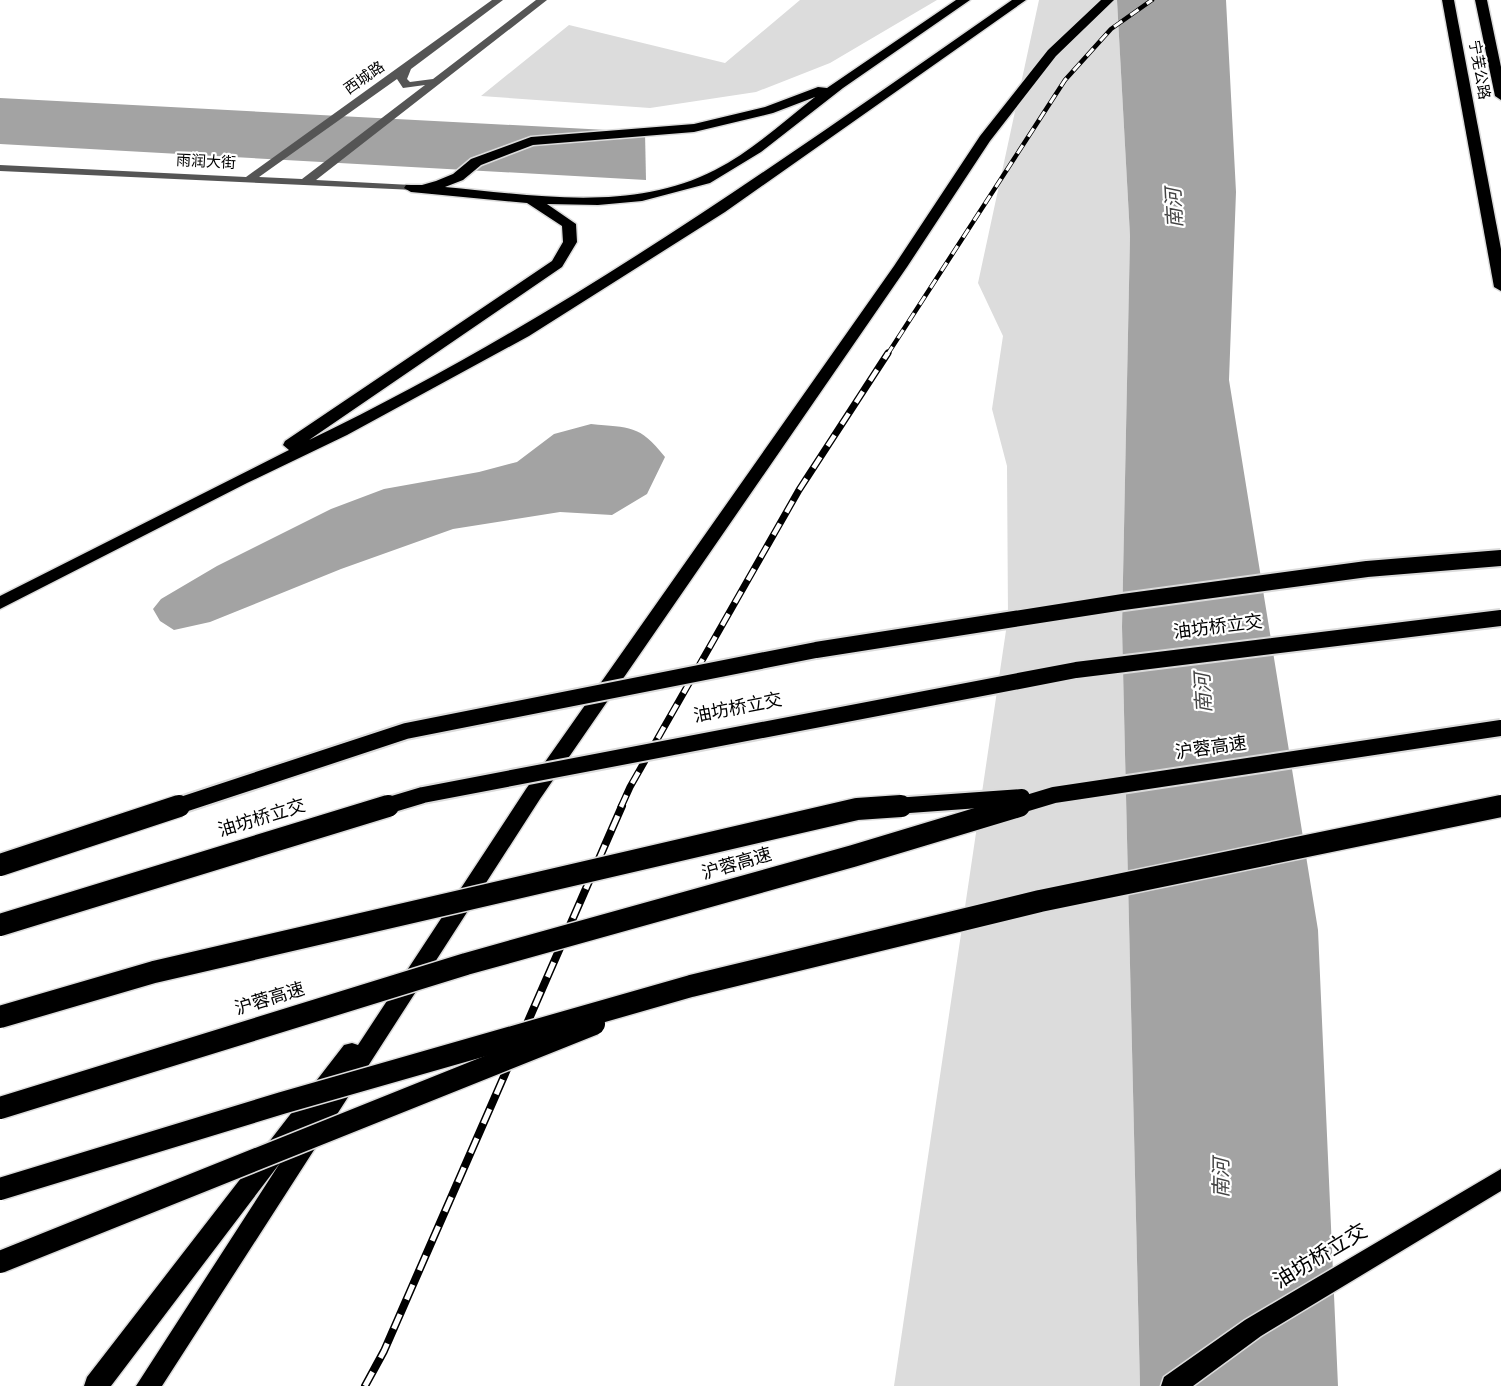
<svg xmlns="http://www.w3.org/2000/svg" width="1501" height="1386" font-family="Overpass,'Noto Sans SC',sans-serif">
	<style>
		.green { fill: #dcdcdc }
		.water { fill: #a3a3a3 }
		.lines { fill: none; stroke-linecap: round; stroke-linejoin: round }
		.highway-casing { stroke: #dbdbdb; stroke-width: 3 }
		.minor { fill: #555; fill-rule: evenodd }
		.highway { fill: #000; fill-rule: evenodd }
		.rail-far2-casing { stroke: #000; stroke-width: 4.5 }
		.rail-far1-casing { stroke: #000; stroke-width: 7 }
		.rail-casing { stroke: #000; stroke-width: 8 }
		.rail-far2 { stroke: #fff; stroke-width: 3; stroke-dasharray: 10; stroke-linecap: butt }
		.rail-far1 { stroke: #fff; stroke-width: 4.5; stroke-dasharray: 13; stroke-linecap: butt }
		.rail { stroke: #fff; stroke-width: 5; stroke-dasharray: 16; stroke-linecap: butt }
		.highway-bridge-far1-casing { stroke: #dbdbdb; stroke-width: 20; stroke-linecap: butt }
		.highway-bridge-casing { stroke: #dbdbdb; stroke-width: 25; stroke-linecap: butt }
		.highway-bridge-far1 { stroke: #000; stroke-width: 16 }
		.highway-bridge { stroke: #000; stroke-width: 22 }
		.labels { text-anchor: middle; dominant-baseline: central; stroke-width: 4.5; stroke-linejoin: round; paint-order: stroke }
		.far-street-label { font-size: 15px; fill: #000; stroke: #fff }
		.street-label { font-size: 18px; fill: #000; stroke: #fff }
		.water-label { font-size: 20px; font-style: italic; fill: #444; stroke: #fff }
		.near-street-label { font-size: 21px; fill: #000; stroke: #fff }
	</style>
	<rect width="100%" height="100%" fill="#fff"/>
	<!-- green -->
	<g class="green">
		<path d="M800,0H937L830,63L756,92L650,108L481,96L569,25L725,63Z"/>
		<path d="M1039,0H1117L1130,236L1122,627L1140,1386H894L1008,617L1007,466L992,409L1003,336L978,283Z"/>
	</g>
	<!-- water -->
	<g class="water">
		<path d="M1117,0H1226L1236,192L1229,380L1318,930L1338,1386H1140L1122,627L1130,236Z"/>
		<path d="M0,98L645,132L646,180L0,144Z"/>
		<path d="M591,424C630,428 639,424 665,457L647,494L612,515L560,512L453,529L341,569L210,622L174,630L160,621L153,609L161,599L217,566L331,509L384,489L479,472L517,462L554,434Z"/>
	</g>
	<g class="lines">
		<!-- highway casing -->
		<g class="highway-casing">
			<g id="highway">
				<path d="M956,0H970L843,88L761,152L710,183L642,201L598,205L547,204L576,224L577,242L562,267L309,440C560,320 785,158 1012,0H1026L725,212L529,336L347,435L247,483L0,609V596L289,450L283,445L285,441L552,261L563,242L562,226L527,203L411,192L404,188L406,185H422L436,181L453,174L471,159L531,137L694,124L765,107L818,87L827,88ZM815,97C783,122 752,151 715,170C632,213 533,195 445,187L463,180L481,165L533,145L694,132L773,113Z"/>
				<path d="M1101,0H1114L1056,56L990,141L907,267L540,799L162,1386H136L280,1163L111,1386H84L87,1377L344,1045L352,1043L358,1045L526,789L894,266L980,136L1048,50Z"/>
				<path d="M1442,0H1454L1501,249V291L1494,287Z"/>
				<path d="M1475,0H1487L1501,67V100L1495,96Z"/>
				<path d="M1501,1169V1191L1261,1336L1193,1386H1161L1164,1377L1245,1320Z"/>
			</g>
		</g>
		<!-- minor -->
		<path class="minor" d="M492,0H503L411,69L407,79L410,82L433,79L536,0H547L316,180L411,185L415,186V190L0,171V165L246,177ZM397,79L403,88L425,85L302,179L259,177Z"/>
		<!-- highway -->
		<use href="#highway" class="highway"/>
		<!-- rail-far2 casing -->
		<g class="rail-far2-casing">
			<path id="rail-far2" d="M887,355L1065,80L1111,29L1152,0"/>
		</g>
		<!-- rail-far1 casing -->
		<g class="rail-far1-casing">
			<path id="rail-far1" d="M621,807L630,787L799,490L888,353"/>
		</g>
		<!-- rail casing -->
		<g class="rail-casing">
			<path id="rail" d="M365,1386L384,1351L622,806"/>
		</g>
		<!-- rail-far2 -->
		<use href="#rail-far2" class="rail-far2"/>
		<!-- rail-far1 -->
		<use href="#rail-far1" class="rail-far1"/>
		<!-- rail -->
		<use href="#rail" class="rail"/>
		<!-- highway-bridge-far1 casing -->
		<g class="highway-bridge-far1-casing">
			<g id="highway-bridge-far1">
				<path d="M175,807L406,731L816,650L1123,602L1367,569L1501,558"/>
				<path d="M383,807L423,795L1076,670L1501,618"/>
				<path d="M881,807L1022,797"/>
				<path d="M1014,807L1054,795L1501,728"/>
				<path d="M1495,807L1501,806"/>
			</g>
		</g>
		<!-- highway-bridge casing -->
		<g class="highway-bridge-casing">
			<g id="highway-bridge">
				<path d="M0,865L179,806"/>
				<path d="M0,925L388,806"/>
				<path d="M0,1017L154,972L857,809L901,806"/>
				<path d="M0,1108L466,964L853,856L1019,806"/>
				<path d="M0,1189L282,1103L691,986L1040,901L1501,806"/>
				<path d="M0,1262L594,1024"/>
			</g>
		</g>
		<!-- highway-bridge-far1 -->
		<use href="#highway-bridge-far1" class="highway-bridge-far1"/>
		<!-- highway-bridge -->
		<use href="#highway-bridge" class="highway-bridge"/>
	</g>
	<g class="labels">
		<!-- far-street labels -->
		<g class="far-street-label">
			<text transform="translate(1478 70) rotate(80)">宁芜公路</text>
			<text transform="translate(365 79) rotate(-35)">西城路</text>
			<text transform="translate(206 163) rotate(3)">雨润大街</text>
		</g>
		<!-- street labels -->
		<g class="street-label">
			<text transform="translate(1218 628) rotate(-7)">油坊桥立交</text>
			<text transform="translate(738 709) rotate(-11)">油坊桥立交</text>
			<text transform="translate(1211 749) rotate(-8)">沪蓉高速</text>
			<text transform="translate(262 819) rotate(-17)">油坊桥立交</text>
			<text transform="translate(737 865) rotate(-16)">沪蓉高速</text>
			<text transform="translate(270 1000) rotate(-17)">沪蓉高速</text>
		</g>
		<!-- water labels -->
		<g class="water-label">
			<text transform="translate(1176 208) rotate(-93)">南河</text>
			<text transform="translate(1205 693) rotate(-93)">南河</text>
			<text transform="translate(1223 1178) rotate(-90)">南河</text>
		</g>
		<!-- near-street labels -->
		<g class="near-street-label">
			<text transform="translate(1321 1257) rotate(-31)">油坊桥立交</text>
		</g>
	</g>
</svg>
